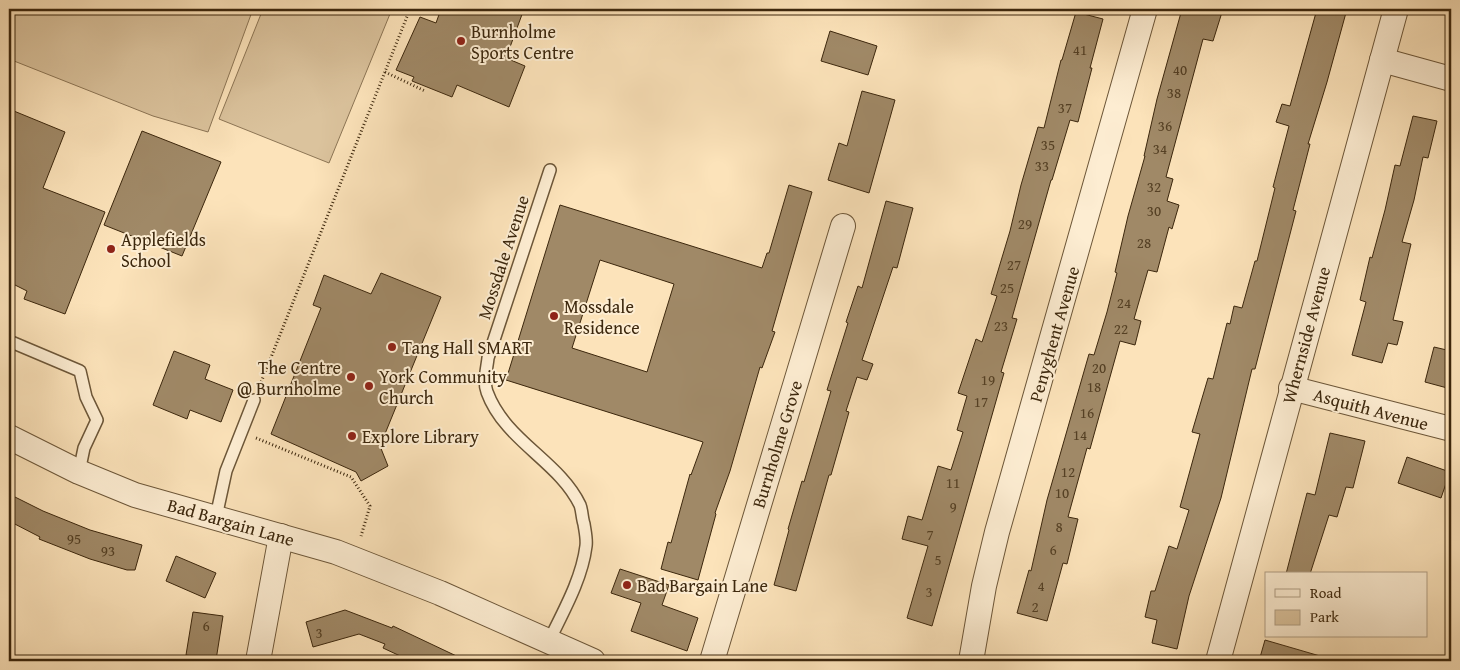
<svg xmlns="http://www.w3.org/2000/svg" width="1460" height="670" font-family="'Gentium Book Plus',serif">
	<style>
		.green { fill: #dbc39d; stroke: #8c7555 }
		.building { fill: #a08967; stroke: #3c270d; fill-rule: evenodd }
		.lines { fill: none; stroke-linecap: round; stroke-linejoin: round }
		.service-casing { stroke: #6c5638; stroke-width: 14 }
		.minor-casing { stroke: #6c5638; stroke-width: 26 }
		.path { stroke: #3c270d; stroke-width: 3; stroke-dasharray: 1 2.5; stroke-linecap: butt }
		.service { stroke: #fdedd2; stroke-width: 11 }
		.minor { stroke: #fdedd2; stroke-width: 24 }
		.poi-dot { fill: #8f2418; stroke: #fdedd2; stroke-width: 2 }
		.labels { text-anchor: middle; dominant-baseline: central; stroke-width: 4; stroke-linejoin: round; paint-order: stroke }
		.number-label { font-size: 15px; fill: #554024 }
		.poi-label { font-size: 18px; fill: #3c270d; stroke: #fdedd2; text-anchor: start }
		.street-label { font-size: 18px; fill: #3c270d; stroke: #fdedd2 }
	</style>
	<rect width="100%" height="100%" fill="#fce3ba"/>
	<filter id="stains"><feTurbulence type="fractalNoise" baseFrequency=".004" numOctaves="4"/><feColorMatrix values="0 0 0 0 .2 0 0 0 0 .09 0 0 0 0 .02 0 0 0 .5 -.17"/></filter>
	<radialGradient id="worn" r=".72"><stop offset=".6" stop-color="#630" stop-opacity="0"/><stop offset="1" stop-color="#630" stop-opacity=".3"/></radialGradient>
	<!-- green -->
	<g class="green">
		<path d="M9,9H253L208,132L153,116L9,59Z"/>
		<path d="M263,9H392L329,163L219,119Z"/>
	</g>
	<!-- building -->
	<g class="building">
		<path d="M441,9H524L506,58L525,66L509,107L457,85L452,97L412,81L414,77L396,70L420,17L436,23Z"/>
		<path d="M1182,9H1223L1213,41L1203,39L1166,177L1173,179L1167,201L1179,205L1172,229L1169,227L1157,272L1148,270L1134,319L1141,321L1135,345L1120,341L1090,449L1087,448L1068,517L1078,519L1067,564L1063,563L1047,621L1017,613L1029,570L1031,571L1047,500L1089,354L1094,355L1107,312L1117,273L1115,272L1128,216L1145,156H1144L1157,99Z"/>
		<path d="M1317,9H1347L1327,82L1308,144H1310L1293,210L1296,211L1255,369H1252L1221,498L1189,596L1177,649L1152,643L1157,620L1145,617L1151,591H1155L1169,546L1177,549L1189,510L1180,507L1200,434L1192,432L1208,378L1213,379L1227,323L1230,324L1234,306L1242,308L1255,261H1257L1275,188L1273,187L1289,126L1276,122L1282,104L1290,106Z"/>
		<path d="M1076,12L1103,19L1090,68H1092L1078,122L1070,120L1052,180H1051L1012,318L1017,319L1001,372L1004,373L932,626L907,618L928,546L902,539L908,516L922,520L938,466L951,470L963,432L957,430L967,396L958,393L976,339L982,342L997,296L991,294L1010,231L1021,185L1038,127L1044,128L1061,60H1062Z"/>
		<path d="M830,31L877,46L868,75L821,61Z"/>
		<path d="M862,91L895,100L869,193L828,180L839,143L847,146Z"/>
		<path d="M9,109L65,132L43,188L105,212L65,314L24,299L27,291L9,282Z"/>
		<path d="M1413,116L1437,121L1428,158L1423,157L1414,200L1402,242L1411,244L1393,320L1403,322L1397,345L1388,343L1382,363L1352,355L1366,302L1360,300L1370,257L1372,258L1385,210L1395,165L1400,166Z"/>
		<path d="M142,131L221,162L182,256L104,225Z"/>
		<path d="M789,185L812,192L772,331L775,332L762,368L760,367L730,471L715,513L716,514L698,580L661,569L668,542L671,543L690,474L691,475L703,442L506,380L560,205L762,268L767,253H769ZM600,260L674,284L647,372L572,348Z"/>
		<path d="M886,201L913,208L897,268L893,267L862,360L873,364L867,380L857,377L846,411L849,412L831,475H829L796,591L774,585L789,530L788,529L802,481L804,482L831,391L827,390L848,323L846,322L858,286L862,288Z"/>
		<path d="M381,273L441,297L380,446L388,466L361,481L356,472L271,434L321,308L313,305L324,275L371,294Z"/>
		<path d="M1434,347L1451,351V389L1425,382Z"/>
		<path d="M174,351L210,365L205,379L233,390L221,422L190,410L187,419L153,405Z"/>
		<path d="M1330,433L1365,441L1353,488L1346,487L1337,517L1329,515L1310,574H1286L1307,493L1315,495Z"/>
		<path d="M1407,457L1450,472L1441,498L1398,483Z"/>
		<path d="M9,494L43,511L90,530L142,545L135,570H127L90,559L39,539L40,537L9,521Z"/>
		<path d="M176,556L216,573L205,598L166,581Z"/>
		<path d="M620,569L669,585L662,605L698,618L687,651L631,631L641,603L611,593Z"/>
		<path d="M345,610L392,628L393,626L467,661H411L383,648L385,644L359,634L313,647L306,622Z"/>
		<path d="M193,612L223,616L216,660L186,655Z"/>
		<path d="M1265,640L1320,656V661H1259Z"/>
	</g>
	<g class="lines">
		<!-- service casing -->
		<g class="service-casing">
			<g id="service">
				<path d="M9,341L80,371L86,397L97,420L84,448L79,472"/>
				<path d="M216,517L226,471L254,400"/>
				<path d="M549,641C563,612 582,579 586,546C587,539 585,531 584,524C582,518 582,510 580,505C559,461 505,441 487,392C483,382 487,368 488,358L550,170"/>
			</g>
		</g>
		<!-- minor casing -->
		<g class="minor-casing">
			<g id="minor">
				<path d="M1382,60L1451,79"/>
				<path d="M1291,388L1451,429"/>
				<path d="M9,437L79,472L135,495L336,552L440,593L593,661"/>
				<path d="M258,661L281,536"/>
				<path d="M712,661L843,226"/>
				<path d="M971,661L984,586L997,532L1145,9"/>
				<path d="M1218,661L1396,9"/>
			</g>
		</g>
		<!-- path -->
		<g class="path">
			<path d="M385,72L425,91"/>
			<path d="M260,385L410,9"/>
			<path d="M256,438L351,477L370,506L361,536"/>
		</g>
		<!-- service -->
		<use href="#service" class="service"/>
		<!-- minor -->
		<use href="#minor" class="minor"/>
	</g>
	<!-- markers -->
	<g class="poi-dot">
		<circle cx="461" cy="41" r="5"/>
		<circle cx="111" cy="249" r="5"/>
		<circle cx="554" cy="316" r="5"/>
		<circle cx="392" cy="347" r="5"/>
		<circle cx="351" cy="377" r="5"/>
		<circle cx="369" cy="386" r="5"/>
		<circle cx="352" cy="436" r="5"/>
		<circle cx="627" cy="585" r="5"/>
	</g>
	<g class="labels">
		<!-- number labels -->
		<g class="number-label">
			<text x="1080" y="49">41</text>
			<text x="1180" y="69">40</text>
			<text x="1174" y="92">38</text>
			<text x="1065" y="107">37</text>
			<text x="1165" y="125">36</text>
			<text x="1048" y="144">35</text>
			<text x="1160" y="148">34</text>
			<text x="1042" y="165">33</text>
			<text x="1154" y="186">32</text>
			<text x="1154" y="210">30</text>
			<text x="1025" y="223">29</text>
			<text x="1144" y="242">28</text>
			<text x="1014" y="264">27</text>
			<text x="1007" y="287">25</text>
			<text x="1124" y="302">24</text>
			<text x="1001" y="325">23</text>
			<text x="1121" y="328">22</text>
			<text x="1099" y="367">20</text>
			<text x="988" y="379">19</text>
			<text x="1094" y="386">18</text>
			<text x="981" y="401">17</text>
			<text x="1087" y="412">16</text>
			<text x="1080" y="434">14</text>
			<text x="1068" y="471">12</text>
			<text x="953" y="482">11</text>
			<text x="1062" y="492">10</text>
			<text x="953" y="506">9</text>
			<text x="1059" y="526">8</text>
			<text x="930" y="534">7</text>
			<text x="74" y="538">95</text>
			<text x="1053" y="549">6</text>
			<text x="108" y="550">93</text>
			<text x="938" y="559">5</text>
			<text x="1041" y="585">4</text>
			<text x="929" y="591">3</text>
			<text x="1035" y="606">2</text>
			<text x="206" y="625">6</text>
			<text x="319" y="632">3</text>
		</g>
		<!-- poi labels -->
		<g class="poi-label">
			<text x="471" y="31">Burnholme<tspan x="471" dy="21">Sports Centre</tspan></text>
			<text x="121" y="239">Applefields<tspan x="121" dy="21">School</tspan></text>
			<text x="564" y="306">Mossdale<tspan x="564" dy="21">Residence</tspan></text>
			<text x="402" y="347">Tang Hall SMART</text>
			<text x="341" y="367" text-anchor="end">The Centre<tspan x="341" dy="21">@ Burnholme</tspan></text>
			<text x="379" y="376">York Community<tspan x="379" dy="21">Church</tspan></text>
			<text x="362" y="436">Explore Library</text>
			<text x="637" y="585">Bad Bargain Lane</text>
		</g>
		<!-- street labels -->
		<g class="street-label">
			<text transform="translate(503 257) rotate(-72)">Mossdale Avenue</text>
			<text transform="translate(1054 334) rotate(-74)">Penyghent Avenue</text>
			<text transform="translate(1306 335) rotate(-75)">Whernside Avenue</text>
			<text transform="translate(1371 409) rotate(15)">Asquith Avenue</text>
			<text transform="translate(777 444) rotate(-73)">Burnholme Grove</text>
			<text transform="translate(231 522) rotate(16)">Bad Bargain Lane</text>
		</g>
	</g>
	<!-- margin -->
	<rect width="1460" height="670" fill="none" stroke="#fce3ba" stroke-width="30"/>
	<rect x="10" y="10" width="1440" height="650" fill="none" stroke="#3c270d" stroke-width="2.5"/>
	<rect x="15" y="15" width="1430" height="640" fill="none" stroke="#3c270d"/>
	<!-- legend -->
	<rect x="1265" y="572" width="162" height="65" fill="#fdedd2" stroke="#b09e83"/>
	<rect x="1275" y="589" width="25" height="8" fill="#fdedd2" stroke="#b09e83"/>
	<text x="1310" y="598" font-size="15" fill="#3c270d">Road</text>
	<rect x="1275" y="610" width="25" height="15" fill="#dbc39d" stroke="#b09e83"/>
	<text x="1310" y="622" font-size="15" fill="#3c270d">Park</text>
	<rect width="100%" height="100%" filter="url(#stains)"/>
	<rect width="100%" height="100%" fill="url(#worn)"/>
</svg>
